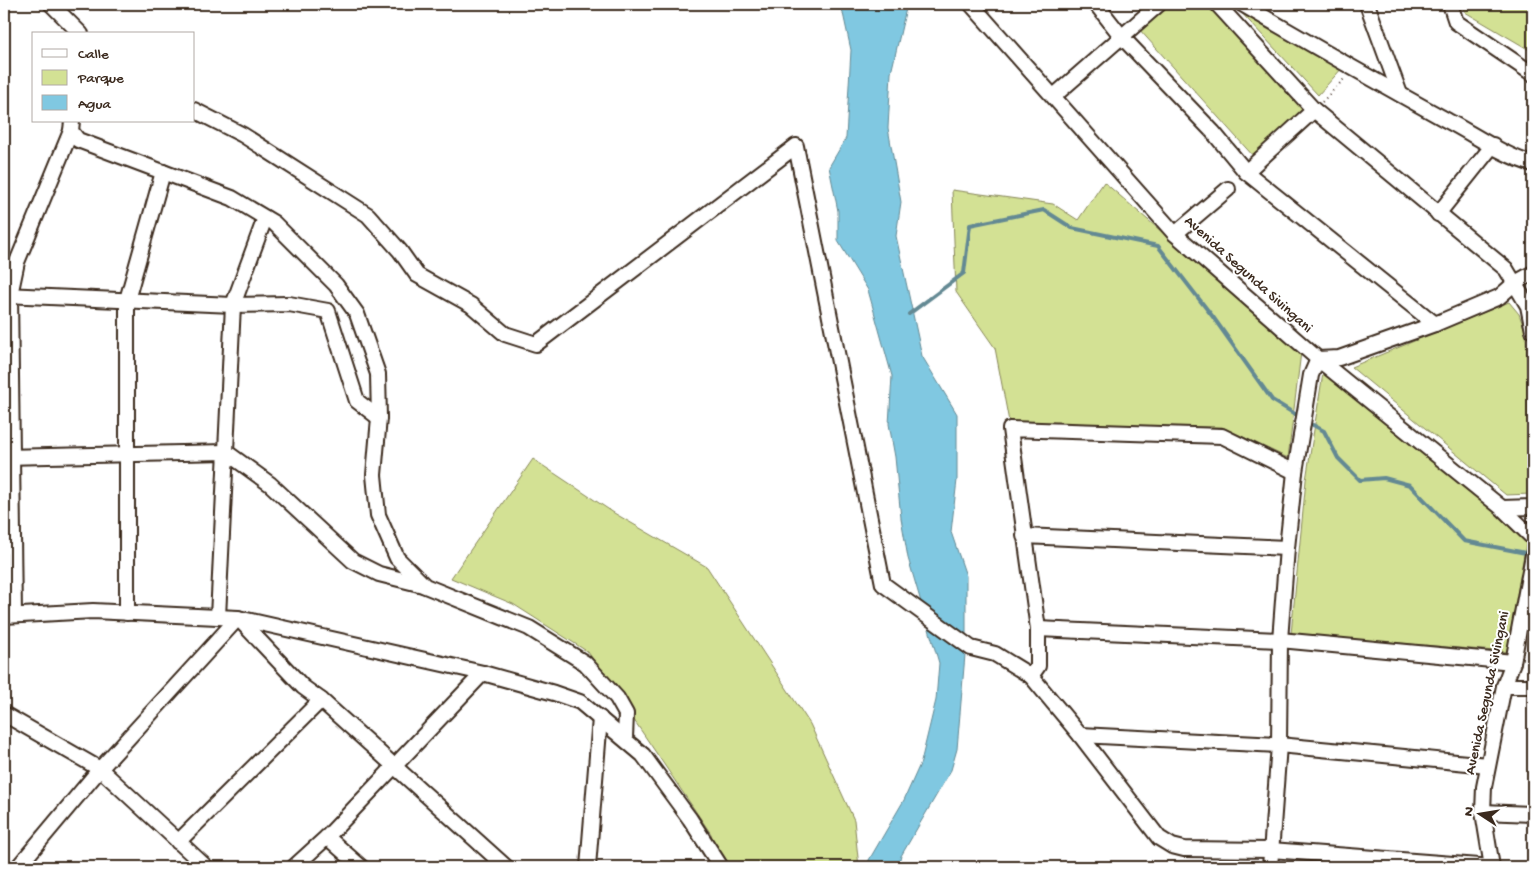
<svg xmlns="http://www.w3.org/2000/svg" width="1537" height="871" font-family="'Gochi Hand',sans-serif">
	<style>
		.green { fill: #d3e194; stroke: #878659 }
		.water { fill: #80c8e1; stroke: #648993 }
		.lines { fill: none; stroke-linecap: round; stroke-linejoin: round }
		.stream { stroke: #648993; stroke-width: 4 }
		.minor-casing { stroke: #3b2a1e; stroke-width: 18 }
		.path { stroke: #3b2a1e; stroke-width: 2; stroke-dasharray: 1 4; stroke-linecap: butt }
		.minor { stroke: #fff; stroke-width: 14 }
		.labels { text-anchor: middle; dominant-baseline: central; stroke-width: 4; stroke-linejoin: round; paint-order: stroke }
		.street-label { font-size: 15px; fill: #3b2a1e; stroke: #fff }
	</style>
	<rect width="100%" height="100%" fill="#fff"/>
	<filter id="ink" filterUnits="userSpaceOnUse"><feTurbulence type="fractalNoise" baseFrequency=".02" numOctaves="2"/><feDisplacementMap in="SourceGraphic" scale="10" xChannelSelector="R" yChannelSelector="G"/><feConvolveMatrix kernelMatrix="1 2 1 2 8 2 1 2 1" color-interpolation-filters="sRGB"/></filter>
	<g filter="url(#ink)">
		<!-- green -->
		<g class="green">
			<path d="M1165,4H1213L1309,109L1255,158L1138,28Z"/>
			<path d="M1463,4H1533V52L1465,12Z"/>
			<path d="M1237,8L1343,67L1318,95Z"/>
			<path d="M1104,182L1301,352L1288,458L1222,427H1010L995,348L956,292L952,190L1053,204L1078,220Z"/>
			<path d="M1509,302L1519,314L1526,333L1531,494L1506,495L1351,367Z"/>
			<path d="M1323,373L1501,516L1526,543L1507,652L1291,634L1306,480Z"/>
			<path d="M533,459L614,513L707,567L810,724L854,820L859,867H722L711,834L588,652L513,604L451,578Z"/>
		</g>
		<!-- water -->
		<path class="water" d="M841,4H907L891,73L888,128L901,202L896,236L922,356L957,414V480L951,532L966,576V643L957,749L951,770L901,856L898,867H868L869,860L904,800L921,762L936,700L939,663L908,558L901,518L895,457L889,424L892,376L868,290L838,241V211L829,167L846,138L851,50Z"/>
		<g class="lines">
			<!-- stream -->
			<g class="stream">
				<path d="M909,314L964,273L970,225L1044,210L1072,228L1158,246L1213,317L1272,400L1295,414"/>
				<path d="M1313,425L1324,431L1338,458L1360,480L1384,478L1410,485L1464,541L1531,554"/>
			</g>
			<!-- minor casing -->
			<g class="minor-casing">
				<g id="minor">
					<path d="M51,4L81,34"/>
					<path d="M971,4L1175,234L1318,359L1502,508L1533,538"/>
					<path d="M1096,4L1122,37L1213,132L1246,172L1435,324"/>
					<path d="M1217,4L1314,110L1506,269L1528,306L1533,331"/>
					<path d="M1242,4C1310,44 1379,83 1448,121C1473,134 1506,157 1533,164"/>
					<path d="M1367,4L1400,94"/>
					<path d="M1450,4L1456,22L1533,74"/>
					<path d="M1054,96L1159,4"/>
					<path d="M194,110L243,135L368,215L400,251L417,275L471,305L505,334L536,344L796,146L883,584L971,648L995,654L1031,676L1080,735L1159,838L1172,846L1184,849L1271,850L1492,867"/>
					<path d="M72,121L71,131L78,140L232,198L274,223L336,285L357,314L378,374L379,418L374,475L378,515L397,558L425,586L529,628L585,663L617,698L626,714L625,738"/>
					<path d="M1246,172L1314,110"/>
					<path d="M1438,214L1493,145"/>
					<path d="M1175,234L1228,189"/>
					<path d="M4,295L233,305L289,304L328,311L357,401L379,418"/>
					<path d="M4,457L226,452L270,484L353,561L379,574L423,585"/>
					<path d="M1502,508L1533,507"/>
					<path d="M1024,536L1287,548"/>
					<path d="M127,613V300L163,172"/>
					<path d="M14,615L10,295L17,262L71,131"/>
					<path d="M4,616L93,611L238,618L483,673L554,693L580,702L643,755L690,819L721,867"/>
					<path d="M218,617L233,305L265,218"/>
					<path d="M1038,629L1280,640L1513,662"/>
					<path d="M1031,676L1038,666V629L1010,429L1222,436L1295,472"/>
					<path d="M1504,686H1533"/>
					<path d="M4,714L100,769L206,867"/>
					<path d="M1080,735L1279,745L1488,765"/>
					<path d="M1483,812L1533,814"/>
					<path d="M327,837L361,867"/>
					<path d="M178,842L321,700"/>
					<path d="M18,867L100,769L238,618L303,687L321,700L506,867"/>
					<path d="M294,867L327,837L483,673"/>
					<path d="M588,867L600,718"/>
					<path d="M1270,867L1279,745L1280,640L1287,548L1295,472L1311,375L1318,359L1339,358L1435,324L1499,297L1515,283L1533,273"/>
					<path d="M1492,867L1483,812L1484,787L1504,686L1513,662L1533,555"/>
				</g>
			</g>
			<!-- path -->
			<path class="path" d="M1322,102L1345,78"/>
			<!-- minor -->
			<use href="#minor" class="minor"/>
		</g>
	</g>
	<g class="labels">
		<!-- street labels -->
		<g class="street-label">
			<text transform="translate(1248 275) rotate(42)">Avenida Segunda Sivingani</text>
			<text transform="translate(1488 693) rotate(-78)">Avenida Segunda Sivingani</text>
		</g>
	</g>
	<!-- margin -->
	<rect width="1537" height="871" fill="none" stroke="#fff" stroke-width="20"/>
	<rect x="10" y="10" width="1517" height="851" fill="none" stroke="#3b2a1e" stroke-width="2" filter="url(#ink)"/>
	<!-- legend -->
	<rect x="32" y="32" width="162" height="90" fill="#ffffff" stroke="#b1aaa5"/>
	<rect x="42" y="49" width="25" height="8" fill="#ffffff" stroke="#b1aaa5"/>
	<text x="78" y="58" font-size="15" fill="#3b2a1e">Calle</text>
	<rect x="42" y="70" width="25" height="15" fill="#d3e194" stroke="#b1aaa5"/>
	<text x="78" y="82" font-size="15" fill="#3b2a1e">Parque</text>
	<rect x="42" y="95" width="25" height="15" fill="#80c8e1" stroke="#b1aaa5"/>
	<text x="78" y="108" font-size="15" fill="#3b2a1e">Agua</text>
	<!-- north arrow -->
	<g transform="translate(1480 814) rotate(282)" stroke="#ffffff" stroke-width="4" paint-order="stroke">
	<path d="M0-4L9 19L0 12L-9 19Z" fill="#3b2a1e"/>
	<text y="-8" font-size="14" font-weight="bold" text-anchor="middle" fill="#3b2a1e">N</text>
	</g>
</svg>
